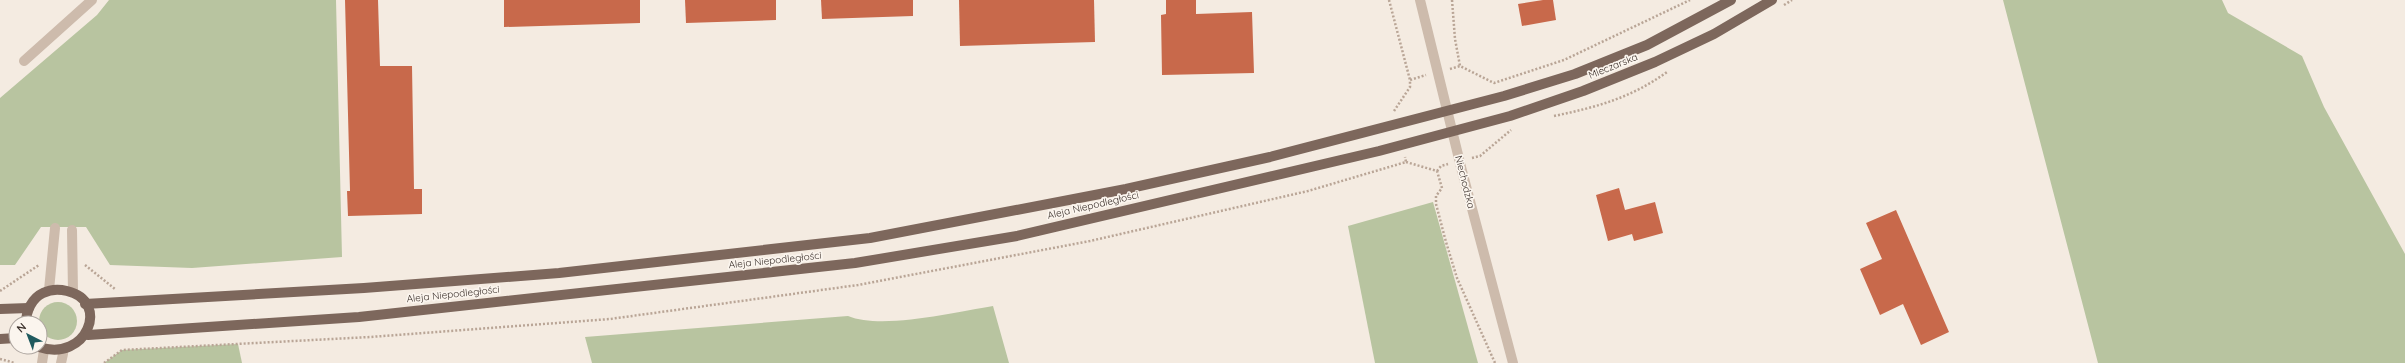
<svg xmlns="http://www.w3.org/2000/svg" width="2405" height="363" font-family="Quicksand,sans-serif">
	<style>
		.green { fill: #b8c4a0 }
		.building { fill: #c8694b }
		.lines { fill: none; stroke-linecap: round; stroke-linejoin: round }
		.path { stroke: #b9a596; stroke-width: 2.5; stroke-dasharray: 2 2; stroke-linecap: butt }
		.minor { stroke: #cdbbac; stroke-width: 10 }
		.major { stroke: #7d675c; stroke-width: 10 }
		.labels { text-anchor: middle; dominant-baseline: central; stroke-width: 3.5; stroke-linejoin: round; paint-order: stroke }
		.street-label { font-size: 10px; fill: #3b302b; stroke: #fbf5ee }
	</style>
	<rect width="100%" height="100%" fill="#f4ebe1"/>
	<!-- green -->
	<g class="green">
		<path d="M109,0H336L342,257L192,268L110,265L86,227H41L15,265H0V98L97,15Z"/>
		<path d="M2003,0H2222L2228,13L2302,56L2324,107L2405,254V363H2098Z"/>
		<path d="M1433,202L1478,363H1375L1348,226Z"/>
		<circle cx="58" cy="321" r="19"/>
		<path d="M993,306L1009,363H592L585,337L848,316C882,330 955,312 993,306Z"/>
		<path d="M238,344L242,363H104L122,350Z"/>
	</g>
	<!-- building -->
	<g class="building">
		<path d="M345,0H378L380,66H412L414,189H422V214L348,216L347,191H350Z"/>
		<path d="M504,0H640V23L504,27Z"/>
		<path d="M685,0H776V20L686,23Z"/>
		<path d="M821,0H913V16L822,19Z"/>
		<path d="M959,0H1094L1095,42L960,46Z"/>
		<path d="M1166,0H1196V14L1252,12L1254,73L1162,75L1161,15L1166,14Z"/>
		<path d="M1543,0H1553L1556,20L1522,26L1518,4Z"/>
		<path d="M1619,188L1625,210L1655,202L1663,233L1634,241L1632,234L1608,241L1596,195Z"/>
		<path d="M1896,210L1949,332L1921,345L1903,304L1880,315L1860,269L1882,259L1866,223Z"/>
	</g>
	<g class="lines">
		<!-- path -->
		<g class="path">
			<path d="M1389,0L1410,80"/>
			<path d="M1452,0L1455,39L1460,66"/>
			<path d="M1784,5L1792,0"/>
			<path d="M1450,69L1460,66L1494,83L1564,60L1690,0"/>
			<path d="M1394,111L1410,87V80L1426,75"/>
			<path d="M1554,116C1597,107 1631,98 1667,72"/>
			<path d="M1472,158L1480,156L1511,130"/>
			<path d="M1406,162L1437,171L1442,188L1436,196V204L1446,242L1457,278L1495,363"/>
			<path d="M1437,171L1441,166L1448,164"/>
			<path d="M85,265L115,289"/>
			<path d="M0,291L39,265"/>
			<path d="M0,359L15,363"/>
			<path d="M104,363L122,350L370,337L610,319L858,285L1090,241L1308,191L1406,162L1405,157"/>
		</g>
		<!-- minor -->
		<g class="minor">
			<path d="M1420,0L1462,171L1513,363"/>
			<path d="M24,61L92,0"/>
			<path d="M72,230L73,292"/>
			<path d="M49,290L55,228"/>
			<path d="M42,363L44,350"/>
			<path d="M61,363L63,354"/>
		</g>
		<!-- major -->
		<g class="major">
			<path d="M85,304L364,288L559,273L870,238L1126,189L1270,157L1504,96L1575,74L1647,45L1731,0"/>
			<path d="M0,309L29,308"/>
			<path d="M26,323C26,311 32,298 43,293C51,289 59,289 67,291C111,301 87,363 39,347"/>
			<path d="M88,335L359,317L855,263L1017,236L1379,151L1510,116L1583,91L1655,62L1714,34L1772,0"/>
			<path d="M0,339L16,338"/>
		</g>
	</g>
	<g class="labels">
		<!-- street labels -->
		<g class="street-label">
			<text transform="translate(1613 66) rotate(-22)">Mleczarska</text>
			<text transform="translate(1465 182) rotate(76)">Niechodzka</text>
			<text transform="translate(1093 205) rotate(-13)">Aleja Niepodległości</text>
			<text transform="translate(775 260) rotate(-6)">Aleja Niepodległości</text>
			<text transform="translate(453 294) rotate(-6)">Aleja Niepodległości</text>
		</g>
	</g>
	<!-- north arrow -->
	<g transform="translate(28 335) rotate(318)"><circle r="19" fill="#fbf5ee" stroke="#aea6a0"/>
	<path d="M0-3L7 15L0 10L-7 15Z" fill="#1f5a5e"/>
	<text y="-6" font-size="11" font-weight="bold" text-anchor="middle" fill="#3b302b">N</text>
	</g>
</svg>
